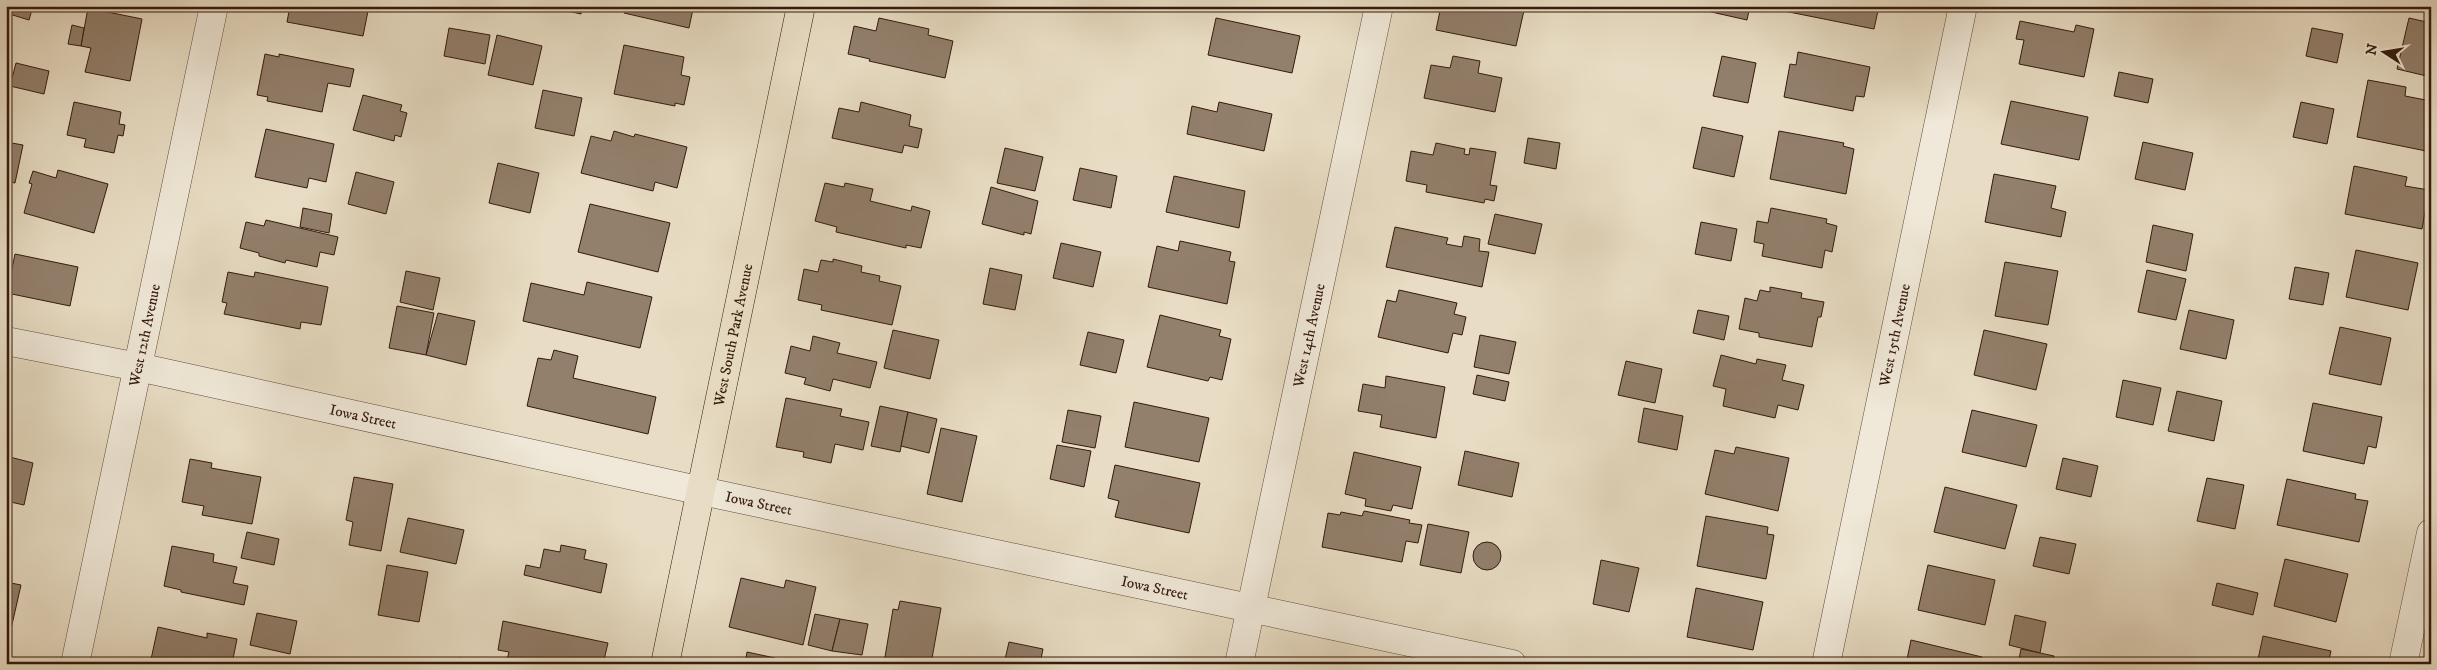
<svg xmlns="http://www.w3.org/2000/svg" width="2437" height="670" font-family="'IM FELL DW Pica',serif">
	<style>
		.building { fill: #927f6c; stroke: #341a0d }
		.lines { fill: none; stroke-linecap: round; stroke-linejoin: round }
		.minor-casing { stroke: #614b3b; stroke-width: 29 }
		.major-casing { stroke: #341a0d; stroke-width: 29 }
		.minor { stroke: #f0e9d9; stroke-width: 28 }
		.major { stroke: #e8ddc4; stroke-width: 28 }
		.labels { text-anchor: middle; dominant-baseline: central; stroke-width: 5; stroke-linejoin: round; paint-order: stroke }
		.street-label { font-size: 15px; fill: #341a0d; stroke: #f0e9d9 }
	</style>
	<rect width="100%" height="100%" fill="#e8ddc4"/>
	<filter id="stains"><feTurbulence type="fractalNoise" baseFrequency=".004" numOctaves="4"/><feColorMatrix values="0 0 0 0 .2 0 0 0 0 .09 0 0 0 0 .02 0 0 0 .5 -.17"/></filter>
	<radialGradient id="worn" r=".72"><stop offset=".6" stop-color="#630" stop-opacity="0"/><stop offset="1" stop-color="#630" stop-opacity=".3"/></radialGradient>
	<!-- building -->
	<g class="building">
		<path d="M6,6H33L29,20L6,13Z"/>
		<path d="M290,6H369L363,36L287,22Z"/>
		<path d="M545,6H583L581,14Z"/>
		<path d="M625,6H705L704,12L693,9L689,28L624,13Z"/>
		<path d="M932,6H953V10Z"/>
		<path d="M1441,6H1525L1516,46L1436,30Z"/>
		<path d="M1558,6H1587L1585,12Z"/>
		<path d="M1708,6H1750L1747,20L1707,11Z"/>
		<path d="M1779,6H1879L1874,29L1779,10Z"/>
		<path d="M88,8L142,19L130,81L85,72L91,48L81,46Z"/>
		<path d="M879,18L929,29L928,35L953,41L945,78L869,61L870,59L848,54L854,26L876,31Z"/>
		<path d="M1216,18L1300,36L1292,73L1208,55Z"/>
		<path d="M2409,18L2431,23V77L2397,69Z"/>
		<path d="M2020,21L2074,32L2076,25L2094,29L2084,77L2019,64L2024,40L2016,39Z"/>
		<path d="M72,25L84,28L81,46L68,44Z"/>
		<path d="M449,28L490,35L485,64L444,56Z"/>
		<path d="M2312,28L2343,34L2337,63L2306,56Z"/>
		<path d="M497,35L542,46L533,85L488,75Z"/>
		<path d="M624,45L684,57L681,75L690,77L684,105L675,103V106L614,94Z"/>
		<path d="M1798,52L1870,67L1864,97L1856,96L1853,111L1784,97L1790,64L1796,65Z"/>
		<path d="M265,54L279,57V54L354,69L350,87L328,83L322,112L267,101L268,97L257,95Z"/>
		<path d="M1453,56L1480,61L1478,73L1502,78L1495,112L1424,98L1431,65L1450,68Z"/>
		<path d="M1722,56L1756,63L1748,103L1713,96Z"/>
		<path d="M16,63L49,71L44,94L10,86Z"/>
		<path d="M2119,72L2153,79L2148,103L2114,96Z"/>
		<path d="M2368,80L2406,87L2405,96L2431,101V152L2357,137Z"/>
		<path d="M543,90L582,98L574,136L535,128Z"/>
		<path d="M363,95L402,105L400,111L407,113L401,137L395,135L394,141L353,130Z"/>
		<path d="M2011,101L2088,117L2079,160L2001,144Z"/>
		<path d="M74,102L121,112L119,124L125,125L123,136L118,135L114,153L84,147L86,139L67,135Z"/>
		<path d="M861,102L911,115L909,126L922,129L918,148L904,145L902,153L832,138L839,108L859,112Z"/>
		<path d="M1219,102L1272,114L1264,151L1187,134L1192,106L1217,112Z"/>
		<path d="M2301,102L2334,109L2327,144L2293,137Z"/>
		<path d="M1702,127L1743,136L1734,177L1693,168Z"/>
		<path d="M266,129L334,144L326,182L309,178L307,188L255,177Z"/>
		<path d="M614,131L634,137L635,134L687,147L677,188L655,182L653,191L581,173L591,136L611,141Z"/>
		<path d="M1779,131L1844,143L1843,146L1854,149L1846,194L1770,179Z"/>
		<path d="M1528,138L1560,143L1556,169L1524,163Z"/>
		<path d="M6,142L23,145L15,183L6,181Z"/>
		<path d="M2143,142L2193,153L2185,190L2135,179Z"/>
		<path d="M1436,143L1465,149L1464,154L1469,155L1470,148L1496,152L1490,185L1497,186L1494,201L1485,199L1484,203L1426,192L1427,185L1406,181L1411,151L1433,155Z"/>
		<path d="M1005,148L1043,157L1035,191L997,183Z"/>
		<path d="M498,163L539,173L530,213L489,203Z"/>
		<path d="M2354,166L2407,177L2405,186L2429,190L2422,229L2345,214Z"/>
		<path d="M1080,168L1117,176L1111,208L1073,200Z"/>
		<path d="M58,170L108,184L94,233L24,213L32,184L29,183L33,171L56,178Z"/>
		<path d="M356,172L394,182L386,214L348,204Z"/>
		<path d="M1994,174L2056,186L2051,208L2066,212L2061,237L1985,222Z"/>
		<path d="M1174,176L1245,191L1239,228L1166,212Z"/>
		<path d="M825,183L844,187L845,183L873,189L870,201L911,211L912,206L930,211L921,248L906,245V248L836,232L837,227L815,221Z"/>
		<path d="M991,187L1038,201L1031,234L1024,232V235L982,224Z"/>
		<path d="M590,204L670,223L658,272L578,252Z"/>
		<path d="M303,208L332,214L329,233L300,227Z"/>
		<path d="M1771,208L1827,219L1826,223L1837,226L1832,252L1825,250L1822,268L1762,256L1764,244L1754,242L1757,221L1768,223Z"/>
		<path d="M1495,214L1542,224L1535,254L1488,244Z"/>
		<path d="M266,220L338,237L334,255L320,252L317,267L286,260L285,263L259,256V253L240,248L246,222L264,226Z"/>
		<path d="M1701,222L1737,229L1731,261L1695,254Z"/>
		<path d="M2153,225L2193,234L2186,271L2146,262Z"/>
		<path d="M1395,227L1448,238L1446,244L1462,247L1464,236L1480,239L1479,251L1489,252L1482,287L1386,267Z"/>
		<path d="M1180,241L1231,252L1229,261L1235,262L1227,304L1148,287L1157,246L1178,251Z"/>
		<path d="M1061,243L1101,252L1093,287L1053,278Z"/>
		<path d="M2356,250L2418,263L2408,310L2346,297Z"/>
		<path d="M15,254L78,267L70,306L7,293Z"/>
		<path d="M833,259L862,266L861,272L880,276L879,281L901,286L892,325L821,310L822,305L798,300L804,269L818,272L821,260L833,262Z"/>
		<path d="M2005,262L2058,271L2048,325L1995,316Z"/>
		<path d="M2295,267L2329,273L2323,305L2289,299Z"/>
		<path d="M990,268L1022,275L1015,310L983,304Z"/>
		<path d="M2147,270L2186,279L2176,320L2138,312Z"/>
		<path d="M406,271L440,278L433,310L400,302Z"/>
		<path d="M228,272L254,277L255,272L328,287L321,325L301,322L300,329L224,314L227,303L222,302Z"/>
		<path d="M587,282L652,297L640,348L523,321L531,283L584,295Z"/>
		<path d="M1770,287L1802,293L1801,298L1824,302L1821,317H1818L1812,347L1759,337V333L1739,329L1745,298L1757,301L1760,290L1770,292Z"/>
		<path d="M1399,290L1457,303L1454,314L1466,317L1462,335L1453,333L1448,353L1378,337L1387,300L1396,302Z"/>
		<path d="M397,306L434,313L426,355L389,348Z"/>
		<path d="M1698,310L1729,316L1724,340L1693,333Z"/>
		<path d="M2189,310L2234,320L2226,359L2180,349Z"/>
		<path d="M438,313L475,321L466,365L426,355Z"/>
		<path d="M1160,315L1221,330L1219,336L1231,339L1222,380L1210,377L1208,381L1147,367Z"/>
		<path d="M2340,327L2391,338L2381,385L2329,374Z"/>
		<path d="M893,330L939,340L930,379L884,368Z"/>
		<path d="M1984,330L2047,344L2036,390L1974,375Z"/>
		<path d="M1088,332L1124,340L1116,373L1080,365Z"/>
		<path d="M1480,335L1516,342L1509,374L1474,367Z"/>
		<path d="M813,336L840,343L837,353L877,362L870,388L833,379L830,391L804,384L806,378L785,373L791,346L810,351Z"/>
		<path d="M554,350L578,356L573,378L656,397L648,434L527,406L538,358L551,360Z"/>
		<path d="M1721,355L1756,364L1757,359L1786,365L1782,380L1804,385L1798,410L1778,405L1775,418L1723,406L1726,389L1713,386Z"/>
		<path d="M1626,361L1662,369L1655,403L1618,395Z"/>
		<path d="M1477,375L1509,382L1505,401L1473,394Z"/>
		<path d="M1386,376L1445,387L1436,438L1380,427L1382,415L1358,411L1363,384L1385,388Z"/>
		<path d="M2123,380L2161,388L2153,425L2116,417Z"/>
		<path d="M2177,391L2222,401L2214,441L2168,431Z"/>
		<path d="M786,398L842,409L840,416L869,422L863,450L835,444L831,463L803,457L804,452L776,447Z"/>
		<path d="M1134,402L1209,418L1199,462L1125,447Z"/>
		<path d="M2313,403L2382,417L2376,448L2368,446L2364,464L2303,451Z"/>
		<path d="M880,406L908,412L900,452L871,446Z"/>
		<path d="M1644,408L1683,416L1677,450L1638,442Z"/>
		<path d="M1068,410L1101,416L1095,448L1062,442Z"/>
		<path d="M1972,410L2037,425L2026,467L1962,452Z"/>
		<path d="M908,412L937,419L929,453L901,446Z"/>
		<path d="M941,428L977,436L962,502L927,494Z"/>
		<path d="M1057,445L1091,451L1084,487L1050,479Z"/>
		<path d="M1736,447L1789,458L1778,511L1705,494L1715,450L1734,454Z"/>
		<path d="M1465,451L1519,463L1512,497L1458,485Z"/>
		<path d="M1354,452L1421,467L1412,509L1393,505L1391,511L1365,506L1366,499L1345,494Z"/>
		<path d="M6,456L33,463L24,505L6,501Z"/>
		<path d="M2063,458L2098,466L2091,497L2056,489Z"/>
		<path d="M190,459L212,463L211,468L261,477L252,524L202,515L204,506L182,502Z"/>
		<path d="M1115,465L1200,483L1189,533L1115,517L1119,501L1108,498Z"/>
		<path d="M354,477L393,484L381,551L349,545L353,522L346,520Z"/>
		<path d="M2207,478L2244,485L2235,529L2197,521Z"/>
		<path d="M2287,479L2356,494L2355,499L2368,501L2359,542L2277,525Z"/>
		<path d="M1945,487L2017,505L2005,549L1934,532Z"/>
		<path d="M1364,511L1410,520L1409,523L1422,525L1418,543L1406,541L1402,562L1322,547L1328,513L1340,515L1341,512L1362,516Z"/>
		<path d="M1706,516L1768,527L1767,534L1774,535L1766,579L1697,566Z"/>
		<path d="M408,518L464,530L456,564L400,552Z"/>
		<path d="M1428,524L1469,532L1461,573L1420,565Z"/>
		<path d="M247,532L279,539L274,565L241,558Z"/>
		<path d="M2040,537L2076,544L2069,574L2033,566Z"/>
		<circle cx="1487" cy="556" r="14"/>
		<path d="M561,545L586,550L584,559L607,564L601,593L524,575L526,565L540,568L544,549L560,552Z"/>
		<path d="M172,546L214,554L213,562L237,567L233,583L248,586L244,605L181,592V590L164,586Z"/>
		<path d="M2285,559L2348,574L2336,622L2274,606Z"/>
		<path d="M1601,560L1639,568L1629,612L1593,604Z"/>
		<path d="M387,565L428,572L419,622L378,615Z"/>
		<path d="M1928,565L1995,580L1985,625L1918,610Z"/>
		<path d="M741,578L784,588L786,580L816,587L803,645L729,627Z"/>
		<path d="M6,582L21,585L11,629L6,628Z"/>
		<path d="M2217,583L2258,593L2253,615L2212,605Z"/>
		<path d="M1696,588L1763,602L1753,650L1687,637Z"/>
		<path d="M900,601L941,608L931,664L884,663L893,609L898,610Z"/>
		<path d="M257,613L297,621L290,654L250,645Z"/>
		<path d="M815,614L840,619L832,651L808,645Z"/>
		<path d="M2015,615L2046,622L2040,653L2009,645Z"/>
		<path d="M840,619L868,624L862,655L832,651Z"/>
		<path d="M503,621L608,643L603,664H526L507,660L509,652L498,650Z"/>
		<path d="M158,627L207,638V633L237,639L232,664H150Z"/>
		<path d="M2263,636L2331,651L2328,664H2257Z"/>
		<path d="M1911,640L1982,657L1980,664H1906Z"/>
		<path d="M1009,642L1043,649L1040,664H1004Z"/>
		<path d="M2021,649L2054,656L2052,664H2018Z"/>
		<path d="M747,652L775,658L774,662L782,664H745Z"/>
		<path d="M459,658L486,664H458Z"/>
		<path d="M2191,658L2217,664H2190Z"/>
		<path d="M1099,660L1115,664H1099Z"/>
	</g>
	<g class="lines">
		<!-- minor casing -->
		<g class="minor-casing">
			<g id="minor">
				<path id="s1" d="M6,341L138,367L702,491L1512,664"/>
				<path id="s2" d="M75,664L214,6"/>
				<path id="s3" d="M1239,664L1379,6"/>
				<path id="s4" d="M1826,664L1963,6"/>
				<path d="M2403,664L2431,533"/>
			</g>
		</g>
		<!-- major casing -->
		<g class="major-casing">
			<g id="major">
				<path id="s5" d="M665,664L801,6"/>
			</g>
		</g>
		<!-- minor -->
		<use href="#minor" class="minor"/>
		<!-- major -->
		<use href="#major" class="major"/>
	</g>
	<g class="labels">
		<!-- street labels -->
		<g class="street-label">
			<text stroke="none"><textPath href="#s2" startOffset="336">West 12th Avenue</textPath></text>
			<text stroke="none"><textPath href="#s5" startOffset="336">West South Park Avenue</textPath></text>
			<text stroke="none"><textPath href="#s3" startOffset="336">West 14th Avenue</textPath></text>
			<text stroke="none"><textPath href="#s4" startOffset="336">West 15th Avenue</textPath></text>
			<text stroke="none"><textPath href="#s1" startOffset="365">Iowa Street</textPath></text>
			<text stroke="none"><textPath href="#s1" startOffset="770">Iowa Street</textPath></text>
			<text stroke="none"><textPath href="#s1" startOffset="1175">Iowa Street</textPath></text>
		</g>
	</g>
	<!-- margin -->
	<rect width="2437" height="670" fill="none" stroke="#e8ddc4" stroke-width="25"/>
	<rect x="8" y="8" width="2422" height="655" fill="none" stroke="#341a0d" stroke-width="2.5"/>
	<rect x="12" y="12" width="2412" height="645" fill="none" stroke="#341a0d"/>
	<!-- north arrow -->
	<g transform="translate(2384 52) rotate(282)" stroke="#f0e9d9" stroke-width="4" paint-order="stroke">
	<path d="M0-4L9 19L0 12L-9 19Z" fill="#341a0d"/>
	<text y="-8" font-size="14" font-weight="bold" text-anchor="middle" fill="#341a0d">N</text>
	</g>
	<rect width="100%" height="100%" filter="url(#stains)"/>
	<rect width="100%" height="100%" fill="url(#worn)"/>
</svg>
